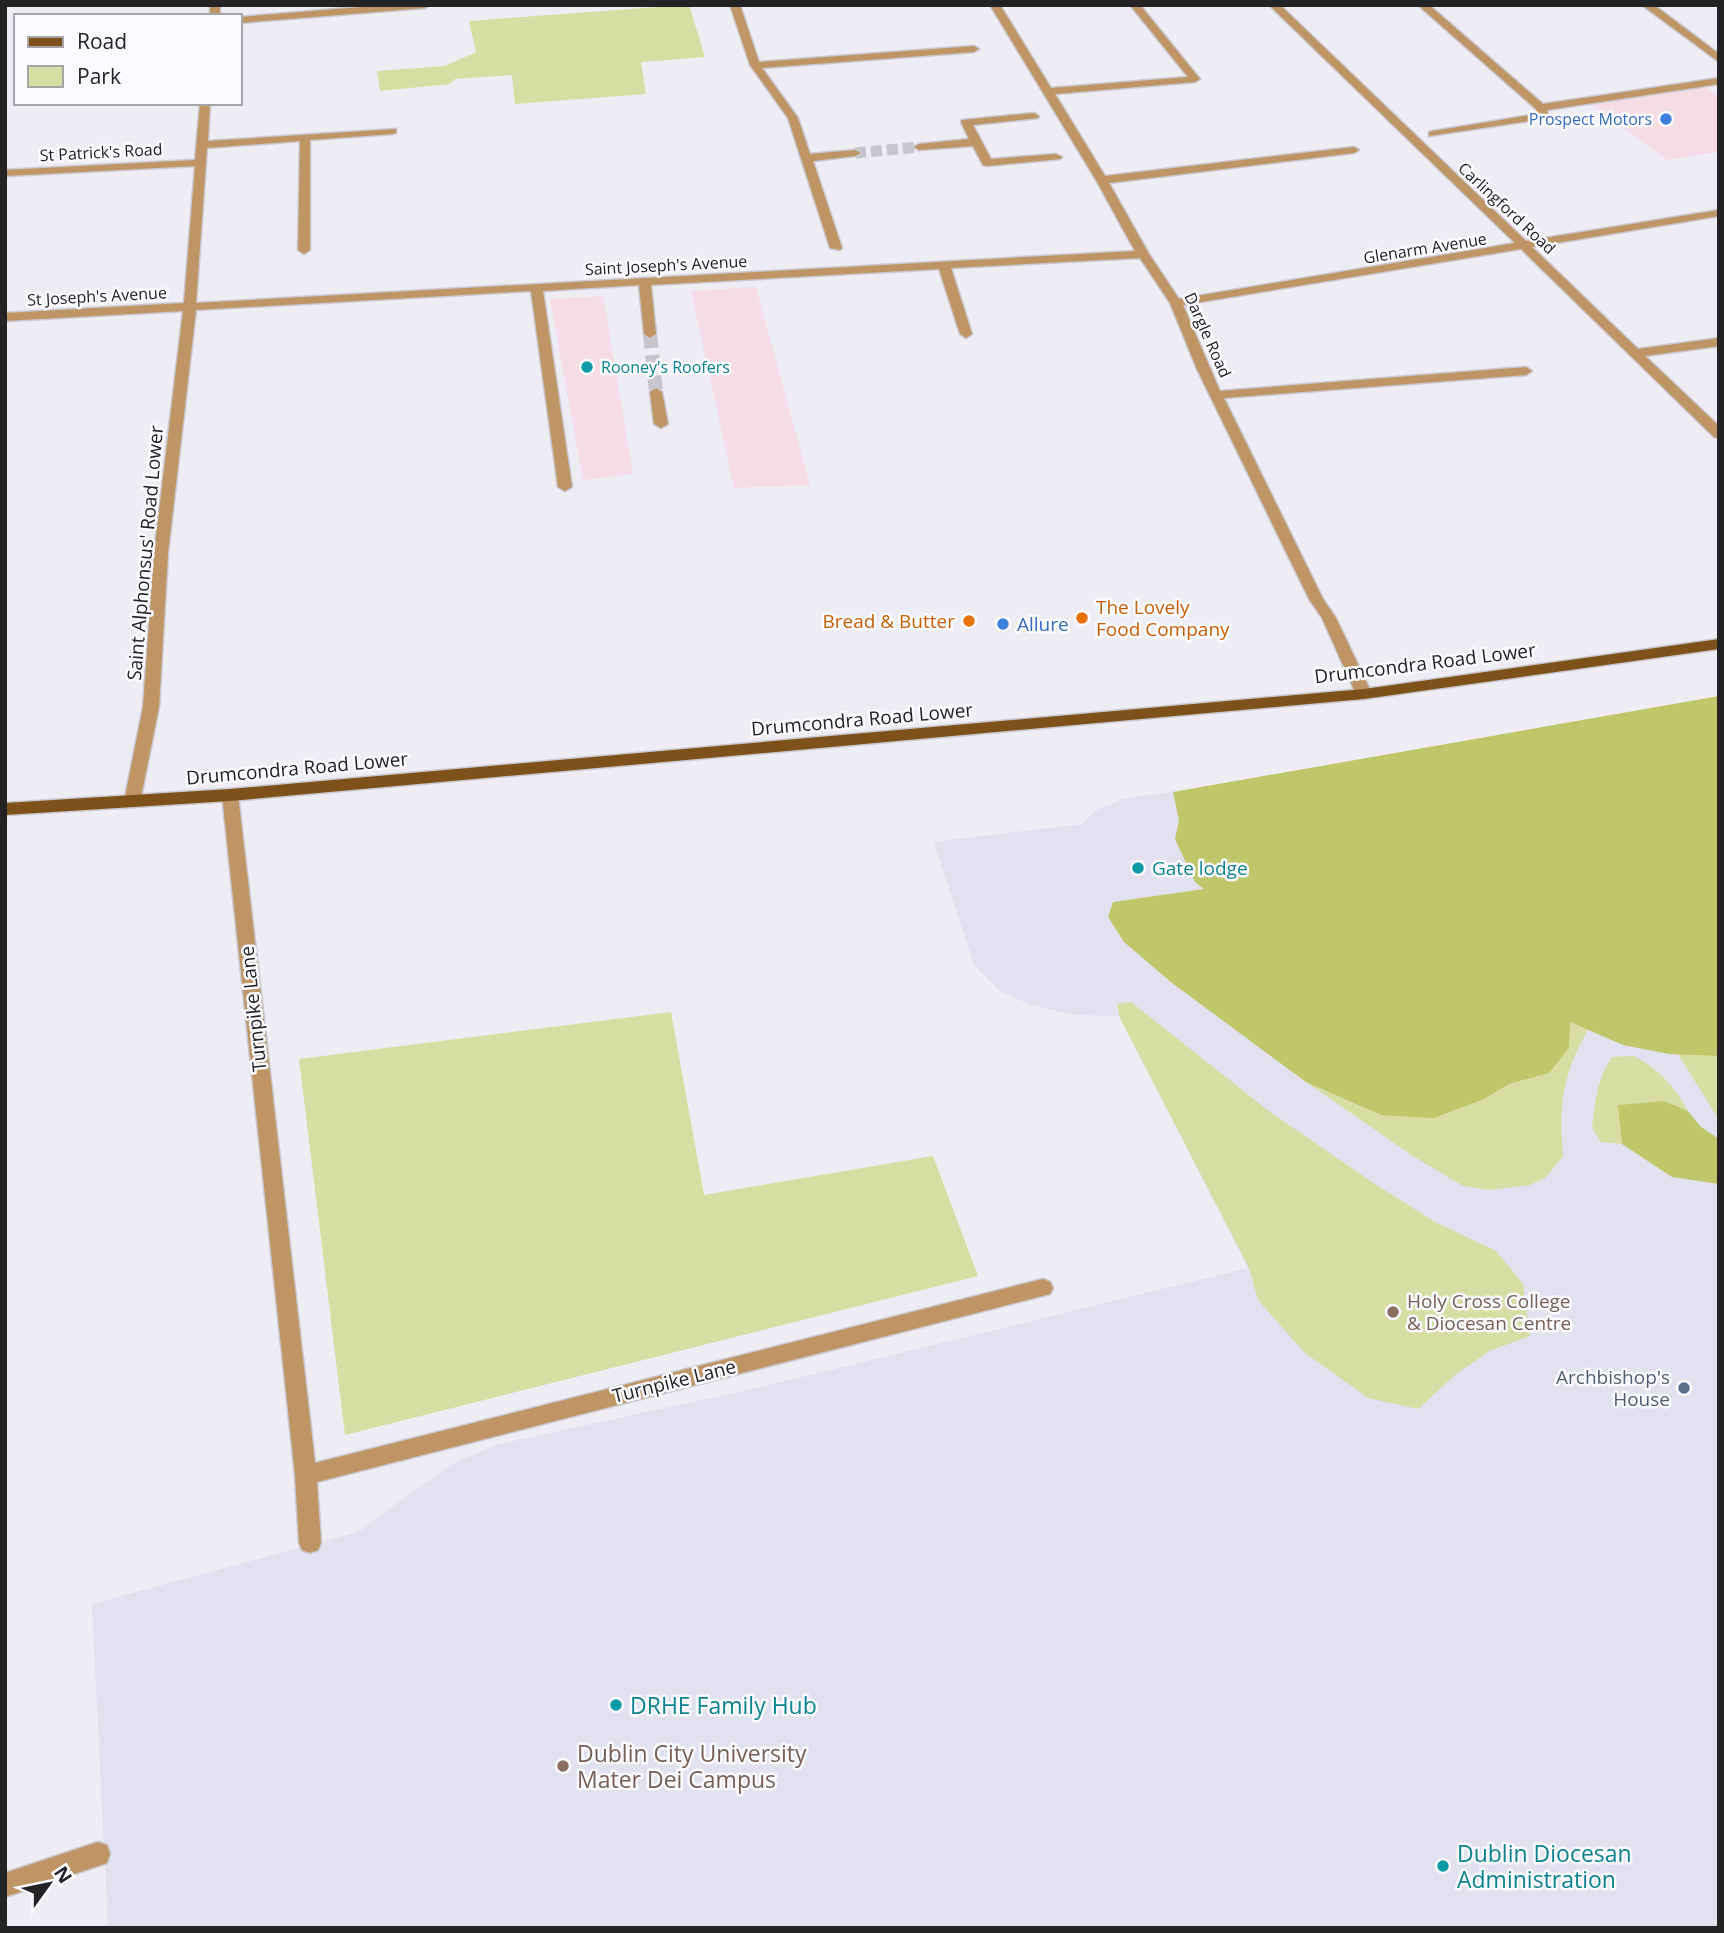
<svg xmlns="http://www.w3.org/2000/svg" width="1724" height="1933" font-family="'Open Sans',sans-serif">
	<style>
		.commercial { fill: #f6dde5 }
		.built { fill: #e2e1ef }
		.green { fill: #d6dea4 }
		.forest { fill: #bec86a }
		.lines { fill: none; stroke-linecap: round; stroke-linejoin: round }
		.minor-tunnel-far1 { stroke: #c5c5cb; stroke-width: 11; stroke-dasharray: 11 5; stroke-linecap: butt }
		.minor-tunnel { stroke: #c5c5cb; stroke-width: 14; stroke-dasharray: 14 7; stroke-linecap: butt }
		.minor-casing { stroke: #c9c9cf; stroke-width: 3 }
		.major-casing { stroke: #c9c9cf; stroke-width: 3 }
		.minor { fill: #bf9566; fill-rule: evenodd }
		.major { fill: #7d5119; fill-rule: evenodd }
		.shop-dot { fill: #3f7fe0; stroke: #fbfbff; stroke-width: 2.5 }
		.culture-dot { fill: #0f9aa8; stroke: #fbfbff; stroke-width: 2.5 }
		.food-dot { fill: #e8710a; stroke: #fbfbff; stroke-width: 2.5 }
		.education-dot { fill: #8d6e63; stroke: #fbfbff; stroke-width: 2.5 }
		.service-dot { fill: #5c6f8a; stroke: #fbfbff; stroke-width: 2.5 }
		.labels { text-anchor: middle; dominant-baseline: central; stroke-width: 5; stroke-linejoin: round; paint-order: stroke }
		.far-shop-label { font-size: 16px; fill: #366cbe; stroke: #fbfbff; text-anchor: end }
		.far-street-label { font-size: 16px; fill: #232325; stroke: #fbfbff }
		.far-culture-label { font-size: 16px; fill: #0d838f; stroke: #fbfbff; text-anchor: start }
		.street-label { font-size: 19px; fill: #232325; stroke: #fbfbff }
		.food-label { font-size: 19px; fill: #c56008; stroke: #fbfbff; text-anchor: start }
		.shop-label { font-size: 19px; fill: #366cbe; stroke: #fbfbff; text-anchor: start }
		.culture-label { font-size: 19px; fill: #0d838f; stroke: #fbfbff; text-anchor: start }
		.education-label { font-size: 19px; fill: #785e54; stroke: #fbfbff; text-anchor: start }
		.service-label { font-size: 19px; fill: #4e5e75; stroke: #fbfbff; text-anchor: end }
		.near-culture-label { font-size: 23px; fill: #0d838f; stroke: #fbfbff; text-anchor: start }
		.near-education-label { font-size: 23px; fill: #785e54; stroke: #fbfbff; text-anchor: start }
	</style>
	<rect width="100%" height="100%" fill="#eeedf4"/>
	<!-- commercial -->
	<g class="commercial">
		<path d="M1704,86L1719,97V152L1667,160L1589,102Z"/>
		<path d="M756,287L810,485L734,488L691,291Z"/>
		<path d="M603,296L633,474L583,480L550,299Z"/>
	</g>
	<!-- built -->
	<path class="built" d="M1719,712V1928H108L92,1604L358,1532L450,1465L496,1445L761,1387L1248,1268L1119,1016L1076,1015L1031,1005L1000,991L974,965L934,842L1082,824L1096,810L1123,799Z"/>
	<!-- green -->
	<g class="green">
		<path d="M685,5H689L705,57L641,62L646,94L515,104L512,75L455,79L450,84L380,91L377,71L445,66L476,52L469,21Z"/>
		<path d="M1131,1002L1270,1112L1375,1184L1435,1222L1496,1251L1523,1284L1530,1336L1489,1351L1455,1375L1418,1409L1368,1398L1305,1353L1258,1300L1249,1268L1119,1016L1117,1004Z"/>
		<path d="M671,1012L704,1195L933,1156L978,1276L345,1435L299,1059Z"/>
		<path d="M1570,1022L1588,1030C1562,1075 1559,1105 1563,1156L1545,1178L1530,1185L1489,1190L1463,1186L1413,1156L1306,1082L1381,1115L1484,1099L1509,1084L1549,1073Z"/>
		<path d="M1711,1053L1719,1056V1120L1678,1054Z"/>
		<path d="M1634,1056C1660,1070 1674,1086 1688,1111L1664,1101L1619,1105L1622,1144L1601,1142L1592,1128C1595,1102 1597,1079 1612,1057Z"/>
	</g>
	<!-- forest -->
	<g class="forest">
		<path d="M1719,696V1056L1669,1054L1623,1045L1570,1022L1569,1048L1549,1073L1509,1084L1484,1099L1434,1118L1381,1115L1306,1082L1172,983L1124,942L1108,917L1113,902L1204,889L1195,882L1175,839L1179,821L1173,792Z"/>
		<path d="M1664,1101L1688,1111L1701,1127L1719,1139V1184L1672,1177L1622,1144L1618,1105Z"/>
	</g>
	<g class="lines">
		<!-- minor-tunnel-far1 -->
		<path class="minor-tunnel-far1" d="M855,153L919,147"/>
		<!-- minor-tunnel -->
		<path class="minor-tunnel" d="M650,334L656,392"/>
		<!-- minor casing -->
		<g class="minor-casing">
			<g id="minor">
				<rect x="210" y="5" width="10" height="11"/>
				<path d="M385,5H430L425,8L240,23V17Z"/>
				<path d="M730,5H740L759,62L974,46L979,49L974,52L762,68L798,118L810,154L855,150L861,153L855,156L813,161L842,248L840,250L830,248L788,118L750,65Z"/>
				<path d="M990,5H1000L1051,88L1188,77L1130,5H1140L1200,79L1195,82L1055,94L1105,176L1354,147L1359,150L1354,153L1109,183L1149,254L1179,299L1515,243L1269,5H1280L1526,241L1719,210V216L1532,247L1638,349L1719,338V346L1645,356L1719,426V438L1714,437L1521,249L1183,305L1220,391L1526,367L1532,371L1526,375L1224,398L1323,599L1336,618L1372,694L1364,699L1356,694L1322,618L1309,599L1196,367L1170,303L1140,258L951,268L972,334L966,338L960,334L939,269L651,285L656,334L650,338L644,334L639,285L543,291L572,487L565,491L558,487L531,291L196,310L168,553L159,707L140,802L138,806H126L124,802L143,707L154,553L183,311L5,321V313L184,303L195,166L5,176V170L195,160L200,103H210L208,141L396,129V133L392,134L310,140V250L304,254L298,250L300,141L207,148L196,303L1135,251L1096,180Z"/>
				<path d="M1418,5H1429L1543,104L1719,78V84L1547,110L1548,116L1543,119L1429,136V132L1433,131L1537,114L1536,109Z"/>
				<path d="M1642,5H1654L1719,54V62Z"/>
				<path d="M1034,113L1039,116L1038,118L973,125L991,159L1056,154L1062,157L1060,159L987,166L983,165L973,146L919,150L914,147L919,144L969,139L961,122L962,120Z"/>
				<path d="M656,388L662,392L668,424L661,428L654,424L650,392Z"/>
				<path d="M230,789L238,795L315,1463L1043,1279L1050,1282L1053,1288L1050,1294L317,1482L321,1543L318,1550L310,1553L302,1550L299,1543L295,1475L222,795Z"/>
				<path d="M98,1842L107,1845L110,1854L107,1863L5,1897V1873Z"/>
			</g>
		</g>
		<!-- major casing -->
		<g class="major-casing">
			<path id="major" d="M1719,639V649L1364,699L230,801L5,815V803L230,789L1364,689Z"/>
		</g>
		<!-- minor -->
		<use href="#minor" class="minor"/>
		<!-- major -->
		<use href="#major" class="major"/>
	</g>
	<!-- markers -->
	<g class="shop-dot">
		<circle cx="1666" cy="119" r="7"/>
		<circle cx="1003" cy="624" r="7"/>
	</g>
	<g class="culture-dot">
		<circle cx="587" cy="367" r="7"/>
		<circle cx="1138" cy="868" r="7"/>
		<circle cx="616" cy="1705" r="7"/>
		<circle cx="1443" cy="1866" r="7"/>
	</g>
	<g class="food-dot">
		<circle cx="1082" cy="618" r="7"/>
		<circle cx="969" cy="621" r="7"/>
	</g>
	<g class="education-dot">
		<circle cx="1393" cy="1312" r="7"/>
		<circle cx="563" cy="1766" r="7"/>
	</g>
	<circle class="service-dot" cx="1684" cy="1388" r="7"/>
	<g class="labels">
		<!-- far-shop labels -->
		<g class="far-shop-label">
			<text x="1652" y="119">Prospect Motors</text>
		</g>
		<!-- far-street labels -->
		<g class="far-street-label">
			<text transform="translate(101 152) rotate(-3)">St Patrick's Road</text>
			<text transform="translate(1507 208) rotate(43)">Carlingford Road</text>
			<text transform="translate(1425 248) rotate(-9)">Glenarm Avenue</text>
			<text transform="translate(666 265) rotate(-3)">Saint Joseph's Avenue</text>
			<text transform="translate(97 296) rotate(-3)">St Joseph's Avenue</text>
			<text transform="translate(1208 335) rotate(66)">Dargle Road</text>
		</g>
		<!-- far-culture labels -->
		<g class="far-culture-label">
			<text x="601" y="367">Rooney's Roofers</text>
		</g>
		<!-- street labels -->
		<g class="street-label">
			<text transform="translate(145 553) rotate(-85)">Saint Alphonsus' Road Lower</text>
			<text transform="translate(1425 663) rotate(-7)">Drumcondra Road Lower</text>
			<text transform="translate(862 719) rotate(-5)">Drumcondra Road Lower</text>
			<text transform="translate(297 768) rotate(-5)">Drumcondra Road Lower</text>
			<text transform="translate(253 1009) rotate(-96)">Turnpike Lane</text>
			<text transform="translate(674 1381) rotate(-14)">Turnpike Lane</text>
		</g>
		<!-- food labels -->
		<g class="food-label">
			<text x="1096" y="607">The Lovely<tspan x="1096" dy="22">Food Company</tspan></text>
			<text x="955" y="621" text-anchor="end">Bread &amp; Butter</text>
		</g>
		<!-- shop labels -->
		<g class="shop-label">
			<text x="1017" y="624">Allure</text>
		</g>
		<!-- culture labels -->
		<g class="culture-label">
			<text x="1152" y="868">Gate lodge</text>
		</g>
		<!-- education labels -->
		<g class="education-label">
			<text x="1407" y="1301">Holy Cross College<tspan x="1407" dy="22">&amp; Diocesan Centre</tspan></text>
		</g>
		<!-- service labels -->
		<g class="service-label">
			<text x="1670" y="1377">Archbishop's<tspan x="1670" dy="22">House</tspan></text>
		</g>
		<!-- near-culture labels -->
		<g class="near-culture-label">
			<text x="630" y="1705">DRHE Family Hub</text>
			<text x="1457" y="1853">Dublin Diocesan<tspan x="1457" dy="26">Administration</tspan></text>
		</g>
		<!-- near-education labels -->
		<g class="near-education-label">
			<text x="577" y="1753">Dublin City University<tspan x="577" dy="26">Mater Dei Campus</tspan></text>
		</g>
	</g>
	<!-- border -->
	<rect width="1724" height="1933" fill="none" stroke="#232325" stroke-width="14"/>
	<!-- legend -->
	<rect x="14" y="14" width="228" height="91" fill="#fbfbff" stroke="#a5a5a8" stroke-width="2"/>
	<rect x="28" y="37" width="35" height="10" fill="#7d5119" stroke="#a5a5a8" stroke-width="2"/>
	<text x="77" y="49" font-size="21" fill="#232325">Road</text>
	<rect x="28" y="66" width="35" height="21" fill="#d6dea4" stroke="#a5a5a8" stroke-width="2"/>
	<text x="77" y="84" font-size="21" fill="#232325">Park</text>
	<!-- north arrow -->
	<g transform="translate(49 1884) rotate(57)" stroke="#fbfbff" stroke-width="5" paint-order="stroke">
	<path d="M0-5L12 26L0 18L-12 26Z" fill="#232325"/>
	<text y="-10" font-size="19" font-weight="bold" text-anchor="middle" fill="#232325">N</text>
	</g>
</svg>
